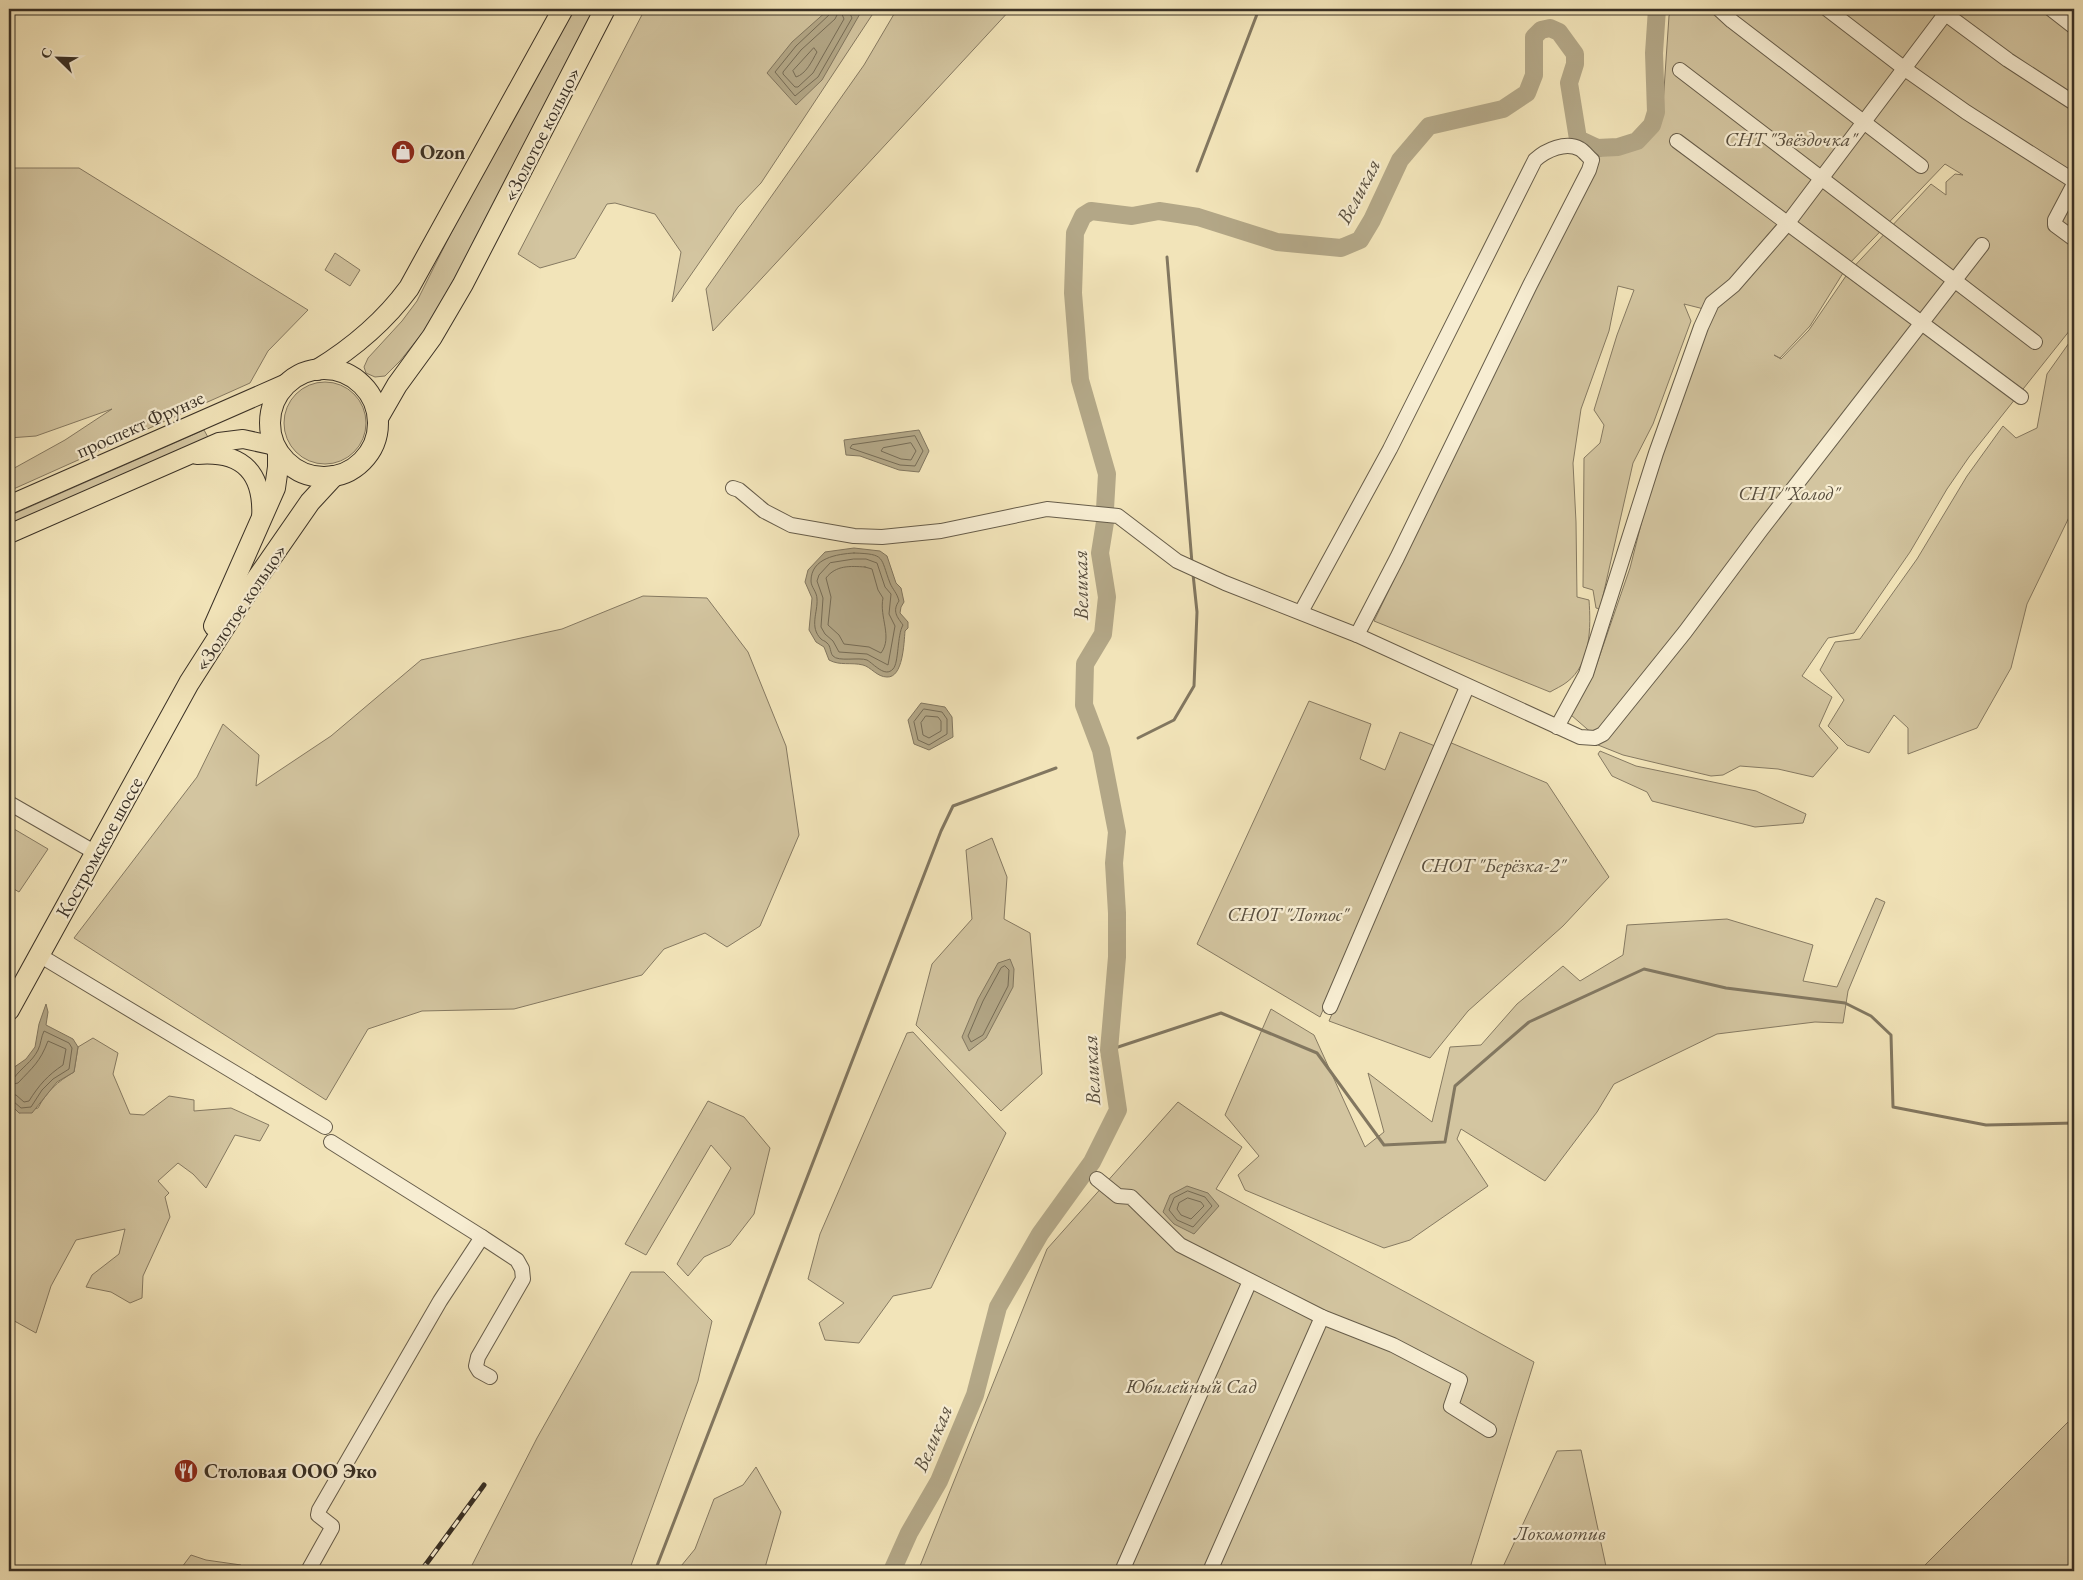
<svg xmlns="http://www.w3.org/2000/svg" width="2083" height="1580" font-family="'EB Garamond',serif">
	<style>
		.green { fill: #d3c5a0; stroke: #867a62; fill-rule: evenodd }
		.water { fill: #b3a787; stroke: #827760 }
		.lines { fill: none; stroke-linecap: round; stroke-linejoin: round }
		.shore { stroke: #766c56; stroke-width: 1 }
		.stream { stroke: #827760; stroke-width: 3 }
		.river { stroke: #b3a787; stroke-width: 18 }
		.minor-casing { stroke: #675d4a; stroke-width: 16 }
		.major-casing { stroke: #393025; stroke-width: 20 }
		.highway-casing { stroke: #393025; stroke-width: 22 }
		.minor { stroke: #f7edd2; stroke-width: 14 }
		.major { stroke: #f2e4b9; stroke-width: 18 }
		.highway { stroke: #f2e4b9; stroke-width: 20 }
		.rail-casing { stroke: #393025; stroke-width: 5 }
		.rail { stroke: #f7edd2; stroke-width: 3; stroke-dasharray: 9; stroke-linecap: butt }
		.labels { text-anchor: middle; dominant-baseline: central; stroke-width: 4.5; stroke-linejoin: round; paint-order: stroke }
		.street-label { font-size: 20px; fill: #393025; stroke: #f7edd2 }
		.park-label { font-size: 20px; font-style: italic; fill: #584e3e; stroke: #f7edd2 }
		.poi-label { font-size: 20px; font-weight: bold; fill: #393025; stroke: #f7edd2; text-anchor: start }
		.water-label { font-size: 21px; font-style: italic; fill: #584e3e; stroke: #f7edd2 }
	</style>
	<rect width="100%" height="100%" fill="#f2e4b9"/>
	<filter id="stains"><feTurbulence type="fractalNoise" baseFrequency=".004" numOctaves="4"/><feColorMatrix values="0 0 0 0 .2 0 0 0 0 .09 0 0 0 0 .02 0 0 0 .5 -.17"/></filter>
	<radialGradient id="worn" r=".72"><stop offset=".6" stop-color="#630" stop-opacity="0"/><stop offset="1" stop-color="#630" stop-opacity=".3"/></radialGradient>
	<!-- green -->
	<g class="green">
		<path d="M574,9H594L486,222L428,326L400,361L385,376L375,377L366,373L364,367L368,358L402,321L417,301L463,209Z"/>
		<path d="M645,9H876L761,183L738,207L672,302L681,252L655,214L615,203L607,204L575,258L540,268L518,254Z"/>
		<path d="M897,9H1011L713,331L706,289L864,65Z"/>
		<path d="M1672,9H2074V325L1969,457L1947,489L1910,552L1854,633L1828,638L1802,676L1832,697L1819,726L1838,748L1813,777L1778,769L1740,766L1723,775L1711,776L1623,755L1598,745L1594,735L1571,715L1593,675L1630,568L1649,493L1709,313L1700,308L1684,304L1691,321L1653,424L1633,463L1600,609L1596,608L1593,590L1583,587L1584,458L1600,443L1604,425L1594,410L1617,335L1634,290L1618,286L1609,331L1581,409L1573,463L1576,522L1577,597L1589,600C1591,627 1591,664 1567,682C1562,686 1555,689 1550,692L1374,621L1598,157L1645,141L1662,119L1669,16ZM1945,164L1963,175L1955,174L1946,182V195L1931,184L1848,273L1809,330L1781,359L1774,355L1780,358L1810,326L1848,265Z"/>
		<path d="M9,168H79L308,310L268,351L250,383L9,491V471L65,440L112,409L36,436L9,438Z"/>
		<path d="M335,253L360,270L350,286L325,270Z"/>
		<path d="M2074,336V507L2027,604L2011,668L1977,728L1908,754V728L1894,715L1869,753L1847,745L1828,726L1844,700L1820,670L1835,642L1860,639L1917,559L1967,476L2003,426L2016,438L2037,428L2047,374Z"/>
		<circle cx="325" cy="423" r="41"/>
		<path d="M204,430L209,439L9,525V516Z"/>
		<path d="M643,596L707,598L748,652L786,746L799,835L760,926L727,947L705,933L664,949L642,975L514,1009L422,1011L368,1029L326,1100L74,938L197,777L223,724L259,755L256,786L331,736L421,660L562,629Z"/>
		<path d="M1309,701L1371,724L1360,759L1385,770L1400,732L1435,746L1320,1017L1197,944Z"/>
		<path d="M1449,742L1547,783L1609,877L1563,926L1468,1011L1430,1058L1329,1021Z"/>
		<path d="M1600,751L1636,766L1756,791L1806,814L1803,823L1755,827L1652,801L1647,792L1612,776L1598,754Z"/>
		<path d="M9,826L48,849L19,892L9,886Z"/>
		<path d="M992,838L1007,877L1004,919L1030,933L1042,1074L1001,1111L916,1025L932,964L972,919L966,850Z"/>
		<path d="M1876,898L1885,902L1848,991L1843,1023L1815,1022L1717,1034L1614,1084L1597,1112L1545,1181L1461,1129L1457,1139L1488,1186L1410,1240L1384,1248L1245,1190L1238,1175L1259,1156L1225,1115L1271,1009L1314,1035L1365,1147L1384,1132L1368,1073L1432,1122L1450,1047L1481,1045L1517,1004L1563,966L1580,981L1623,955L1627,925L1727,919L1813,945L1803,981L1837,987Z"/>
		<path d="M913,1032L1006,1133L931,1288L893,1296L859,1343L825,1340L819,1323L844,1303L808,1279L820,1234L907,1033Z"/>
		<path d="M93,1038L118,1053L113,1074L130,1114L144,1115L169,1096L194,1100V1111L231,1108L269,1125L260,1141L235,1135L206,1188L193,1174L178,1163L158,1181L169,1193L165,1197L170,1217L143,1276L142,1298L130,1303L111,1292L86,1287L92,1275L119,1254L125,1229L76,1240L51,1286L36,1333L9,1318V1103L19,1113L38,1108C47,1091 57,1082 74,1072L78,1047Z"/>
		<path d="M708,1101L744,1117L770,1148L754,1214L730,1245L704,1257L688,1276L677,1264L731,1168L711,1145L646,1255L625,1244Z"/>
		<path d="M1178,1102L1242,1147L1216,1189L1534,1362L1469,1571H918L1047,1249Z"/>
		<path d="M631,1272H664L712,1321L698,1381L629,1571H469L537,1438Z"/>
		<path d="M2074,1416V1571H1919Z"/>
		<path d="M1581,1450L1607,1571H1501L1557,1451Z"/>
		<path d="M756,1467L781,1512L764,1571H677L695,1549L714,1499L743,1485Z"/>
		<path d="M191,1555L206,1560L241,1565L247,1571H179Z"/>
	</g>
	<!-- water -->
	<g class="water">
		<path d="M828,10L861,12L822,80L796,105L767,73L792,42Z"/>
		<path d="M919,430L929,451L919,472L899,470L860,456L846,455L844,440Z"/>
		<path d="M854,548L880,551L887,556L896,583L901,588L904,602L901,607L900,613L908,622V628L905,631C904,643 903,678 887,677C877,677 871,667 863,665C851,662 840,666 829,660L824,647L816,642L809,630L812,598L805,582L808,570L825,552Z"/>
		<path d="M921,703L945,707L952,717L953,737L929,750L914,744L908,720Z"/>
		<path d="M1010,959L1014,969L1013,987L986,1038L969,1051L962,1037L978,999L998,963Z"/>
		<path d="M46,1004L48,1012L46,1025L73,1039L78,1047L74,1072L57,1082L32,1113H19L9,1103V1080L13,1068L26,1059L35,1047L39,1024Z"/>
		<path d="M1187,1186L1208,1193L1219,1206L1194,1234L1174,1224L1163,1212L1170,1195Z"/>
	</g>
	<g class="lines">
		<!-- shore -->
		<g class="shore">
			<path d="M832,9L830,14L796,46L775,72L795,96L818,77L852,18L848,9"/>
			<path d="M841,12L844,19L813,73L798,87H795L783,74V72L801,50L835,19L838,13Z"/>
			<path d="M814,48L817,52C812,61 806,74 796,77L793,71Z"/>
			<path d="M915,436L923,451L915,466L900,465L850,448L852,445Z"/>
			<path d="M911,443L916,451L911,460L901,459L881,451L883,448Z"/>
			<path d="M854,553C886,554 880,557 890,583C893,590 897,593 899,601C892,611 897,617 903,625C897,635 899,663 893,669C885,678 874,664 867,660C859,657 838,662 833,656C830,653 831,646 827,643C824,640 823,641 821,639C809,627 818,612 817,599C817,592 811,587 811,581C811,558 837,554 854,553Z"/>
			<path d="M854,559H866L877,563L885,587L891,594L889,614L895,626L888,665L867,654L839,652L833,641L825,634L821,627L823,598L817,581L819,575L830,563Z"/>
			<path d="M865,567L872,569L878,590L883,598C879,617 893,637 881,653L869,647L844,644L839,635L828,625L831,597L826,578C836,565 850,566 865,567Z"/>
			<path d="M924,709L942,712L947,719V734L929,745L918,740L914,722Z"/>
			<path d="M926,716L938,717L941,721V731L929,738L923,735L921,723Z"/>
			<path d="M1005,966L1009,970L1008,986L983,1035L971,1042L968,1036L983,1001L1001,968Z"/>
			<path d="M9,1079L14,1078C21,1068 32,1062 38,1050C41,1044 41,1037 44,1031L69,1043L72,1048L69,1069L53,1079L42,1090L31,1107L21,1108L13,1101L9,1100"/>
			<path d="M9,1085L18,1083C33,1067 40,1062 48,1041L66,1049L63,1065C48,1075 39,1085 29,1101L24,1102L16,1095L9,1094"/>
			<path d="M1188,1191L1205,1197L1212,1206L1193,1227L1177,1220L1169,1210L1174,1198Z"/>
			<path d="M1188,1198L1201,1202L1204,1206L1191,1219L1181,1215L1177,1209L1179,1203Z"/>
		</g>
		<!-- stream -->
		<g class="stream">
			<path d="M1197,171L1259,9"/>
			<path d="M1167,257L1192,563"/>
			<path d="M1138,738L1174,720L1194,686L1197,612L1193,574"/>
			<path d="M1109,1050L1221,1013L1317,1053L1384,1145L1445,1142L1455,1086L1529,1022L1644,969L1726,988L1845,1003L1871,1016L1891,1035L1893,1107L1986,1125L2074,1123"/>
			<path d="M655,1571L941,831L953,806L1056,768"/>
		</g>
		<!-- river -->
		<g class="river">
			<path d="M1105,509L1107,474L1080,380L1073,293L1075,233L1083,216L1091,211L1132,216L1159,211L1198,217L1277,242L1341,248L1360,240L1372,220L1400,160L1429,126L1503,109L1527,93L1534,75V37L1541,30L1550,28L1559,32L1575,54V64L1569,83L1578,139L1597,148L1618,147L1637,141L1652,125L1656,112L1654,53L1657,9"/>
			<path d="M892,1571L909,1533L939,1481L975,1395L998,1307L1040,1234L1092,1162L1118,1110L1109,1050L1117,957V913L1114,863L1117,832L1101,750L1084,705L1085,664L1103,634L1107,597L1100,553L1105,522"/>
		</g>
		<!-- minor casing -->
		<g class="minor-casing">
			<g id="minor">
				<path d="M1719,9L1732,21L1921,166"/>
				<path d="M1827,9L1905,69L1966,112L2074,181"/>
				<path d="M1939,9L2008,60L2074,103"/>
				<path d="M2051,9L2074,27"/>
				<path d="M1680,70L2035,342"/>
				<path d="M1677,141L2021,397"/>
				<path d="M2074,184L2055,220V225L2074,239"/>
				<path d="M733,488L739,490L764,511L791,525L854,536L882,537L941,531L1047,509L1118,516L1177,561L1225,583L1357,635L1580,737L1595,738L1603,734L1685,632L1761,530L1982,245"/>
				<path d="M1301,612L1390,449L1535,160C1546,150 1566,141 1580,149C1584,151 1588,157 1592,160L1589,170L1530,285L1397,558L1357,635"/>
				<path d="M1557,727L1586,674L1656,453L1701,327L1712,303L1734,285L1787,224L1949,9"/>
				<path d="M9,803L96,853"/>
				<path d="M39,955L325,1127"/>
				<path d="M1330,1007L1467,687"/>
				<path d="M331,1142L482,1237"/>
				<path d="M1097,1179L1118,1196L1131,1197L1180,1245L1322,1317L1393,1345L1460,1380L1451,1406L1489,1430"/>
				<path d="M308,1571L332,1528V1526L318,1515L319,1510L440,1301L482,1237L517,1260L522,1269L523,1279L478,1357L476,1366L479,1371L490,1377"/>
				<path d="M1122,1571L1250,1281"/>
				<path d="M1210,1571L1322,1317"/>
			</g>
		</g>
		<!-- major casing -->
		<g class="major-casing">
			<g id="major">
				<path d="M197,455C244,451 264,474 261,520"/>
				<path d="M9,505L289,382"/>
				<path d="M9,534L219,442L243,439L275,446"/>
			</g>
		</g>
		<!-- highway casing -->
		<g class="highway-casing">
			<g id="highway">
				<circle cx="324" cy="423" r="54"/>
				<path d="M317,370C353,348 384,322 409,288L563,9"/>
				<path d="M378,418L397,385L432,337L463,284L605,9"/>
				<path d="M214,626L275,488L278,467V452"/>
				<path d="M9,1010L189,683L240,603L310,502L334,476"/>
			</g>
		</g>
		<!-- minor -->
		<use href="#minor" class="minor"/>
		<!-- major -->
		<use href="#major" class="major"/>
		<!-- highway -->
		<use href="#highway" class="highway"/>
		<!-- rail casing -->
		<g class="rail-casing">
			<path id="rail" d="M421,1571L484,1485"/>
		</g>
		<!-- rail -->
		<use href="#rail" class="rail"/>
	</g>
	<!-- icons -->
	<defs>
		<g id="shop-disc" transform="scale(1.25)"><circle r="9.5" fill="#8f2418" stroke="#f7edd2"/><path d="M-5-2.5h2.3a2.7 3.5 0 0 1 5.4 0H5L5.5 6h-11ZM-1.5-2.5h3a1.5 2.3 0 0 0-3 0Z" fill="#fff"/></g>
		<g id="restaurant-disc" transform="scale(1.25)"><circle r="9.5" fill="#8f2418" stroke="#f7edd2"/><path d="M-5-6h1v4h1v-4h1v4h1v-4h1v5L-1.5 .5V6h-2V.5L-5-1ZM5-6V6H3V1.5H1.5Q1.5-4 5-6Z" fill="#fff"/></g>
	</defs>
	<g fill-rule="evenodd">
		<use href="#shop-disc" x="403" y="152"/>
		<use href="#restaurant-disc" x="186" y="1471"/>
	</g>
	<g class="labels">
		<!-- street labels -->
		<g class="street-label">
			<text transform="translate(541 134) rotate(-63)">«Золотое кольцо»</text>
			<text transform="translate(140 424) rotate(-24)">проспект Фрунзе</text>
			<text transform="translate(240 607) rotate(-56)">«Золотое кольцо»</text>
			<text transform="translate(99 847) rotate(-61)">Костромское шоссе</text>
		</g>
		<!-- park labels -->
		<g class="park-label">
			<text x="1791" y="139">СНТ "Звёздочка"</text>
			<text x="1789" y="493">СНТ "Холод"</text>
			<text x="1493" y="865">СНОТ "Берёзка-2"</text>
			<text x="1288" y="914">СНОТ "Лотос"</text>
			<text x="1191" y="1386">Юбилейный Сад</text>
			<text x="1560" y="1533">Локомотив</text>
		</g>
		<!-- poi labels -->
		<g class="poi-label">
			<text x="420" y="152">Ozon</text>
			<text x="204" y="1471">Столовая ООО Эко</text>
		</g>
		<!-- water labels -->
		<g class="water-label">
			<text transform="translate(1358 191) rotate(-62)">Великая</text>
			<text transform="translate(1080 585) rotate(-91)">Великая</text>
			<text transform="translate(1091 1070) rotate(-93)">Великая</text>
			<text transform="translate(932 1438) rotate(-67)">Великая</text>
		</g>
	</g>
	<!-- margin -->
	<rect width="2083" height="1580" fill="none" stroke="#f2e4b9" stroke-width="30"/>
	<rect x="10" y="10" width="2063" height="1560" fill="none" stroke="#393025" stroke-width="2.5"/>
	<rect x="15" y="15" width="2053" height="1550" fill="none" stroke="#393025"/>
	<!-- north arrow -->
	<g transform="translate(58 58) rotate(293)" stroke="#f7edd2" stroke-width="4" paint-order="stroke">
	<path d="M0-4L9 19L0 12L-9 19Z" fill="#393025"/>
	<text y="-8" font-size="14" font-weight="bold" text-anchor="middle" fill="#393025">С</text>
	</g>
	<rect width="100%" height="100%" filter="url(#stains)"/>
	<rect width="100%" height="100%" fill="url(#worn)"/>
</svg>
